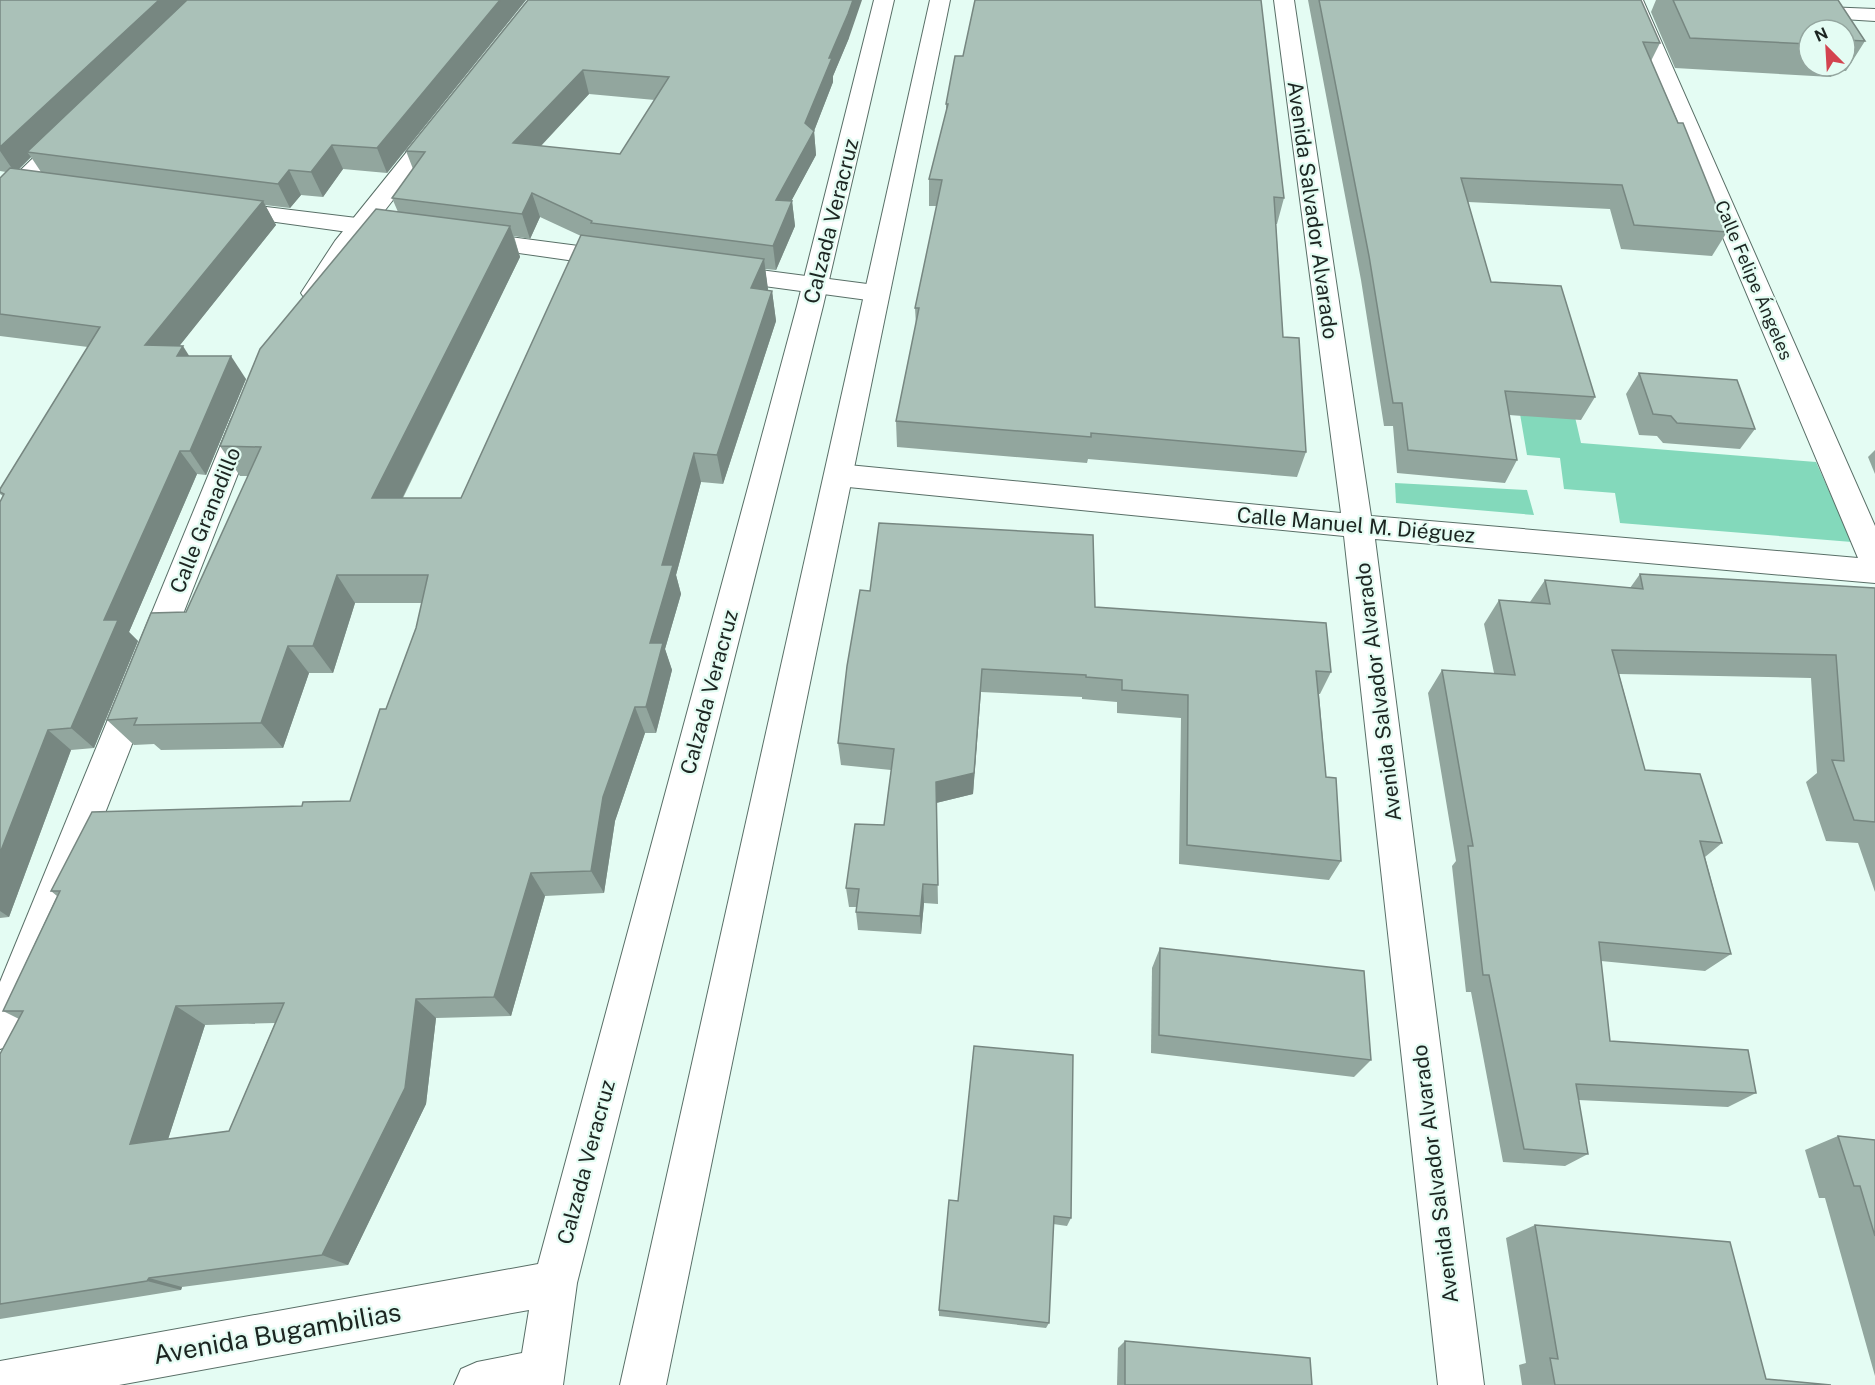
<svg xmlns="http://www.w3.org/2000/svg" width="1875" height="1385" font-family="'Public Sans',sans-serif">
	<style>
		.green { fill: #83d9bb }
		.lines { fill: none; stroke-linecap: round; stroke-linejoin: round }
		.minor-casing { stroke: #596f67; stroke-width: 2 }
		.tertiary-casing { stroke: #596f67; stroke-width: 2 }
		.secondary-casing { stroke: #596f67; stroke-width: 2 }
		.minor { fill: #fff; fill-rule: evenodd }
		.tertiary { fill: #fff; fill-rule: evenodd }
		.secondary { fill: #fff; fill-rule: evenodd }
		.wall { fill: #92a69e; fill-rule: evenodd }
		.shaded-wall { fill: #778781 }
		.building { fill: #aac1b8; stroke: #778781; stroke-width: 1.5; fill-rule: evenodd }
		.labels { text-anchor: middle; dominant-baseline: central; stroke-width: 4.5; stroke-linejoin: round; paint-order: stroke }
		.far-street-label { font-size: 18px; fill: #1c2521; stroke: #e4fcf3 }
		.street-label { font-size: 21px; fill: #1c2521; stroke: #e4fcf3 }
		.near-street-label { font-size: 26px; fill: #1c2521; stroke: #e4fcf3 }
	</style>
	<rect width="100%" height="100%" fill="#e4fcf3"/>
	<!-- green -->
	<g class="green">
		<path d="M1572,404L1581,443L1816,462L1852,542L1620,523L1615,493L1564,489L1560,458L1527,455L1520,414Z"/>
		<path d="M1395,483L1527,490L1534,515L1396,503Z"/>
	</g>
	<g class="lines">
		<!-- minor casing -->
		<g class="minor-casing">
			<g id="minor">
				<path d="M1274,0H1294L1371,516L1858,558L1623,0H1643L1875,526V583L1375,539L1484,1385H1438L1344,536L838,486L828,482L824,475L828,468L838,464L1341,513Z"/>
				<path d="M1801,6L1875,9V21L1794,16L1791,12L1794,8Z"/>
				<path d="M438,121L446,123L449,128L354,250L323,299L314,301L305,299L301,293L335,241L430,123Z"/>
				<path d="M70,128L78,130L81,135L78,140L8,208L0,210V190L62,130Z"/>
				<path d="M245,410L255,413L259,420L20,1030L14,1044L0,1049V982L231,420L235,413Z"/>
			</g>
		</g>
		<!-- tertiary casing -->
		<g class="tertiary-casing">
			<g id="tertiary">
				<path d="M225,202L406,224L415,227L418,232L415,237L406,240L217,214L213,209L217,204Z"/>
				<path d="M472,232L617,251L626,253L629,259L626,265L617,267L463,245L460,240L463,235Z"/>
				<path d="M722,265L875,285L884,287L888,293L884,299L875,301L713,279L709,273L713,267Z"/>
			</g>
		</g>
		<!-- secondary casing -->
		<g class="secondary-casing">
			<g id="secondary">
				<path d="M874,0H894L823,306L577,1283L563,1385H454L461,1369L477,1362L522,1353L529,1310L119,1385H0V1361L538,1264L797,306Z"/>
				<path d="M930,0H950L666,1385H620Z"/>
			</g>
		</g>
		<!-- minor -->
		<use href="#minor" class="minor"/>
		<!-- tertiary -->
		<use href="#tertiary" class="tertiary"/>
		<!-- secondary -->
		<use href="#secondary" class="secondary"/>
	</g>
	<!-- wall -->
	<g class="wall">
		<path d="M0,0H526L387,173L343,169L323,197L301,195L290,208L265,205L276,225L179,346L189,356L246,379L206,475L197,474L129,632L138,641L94,748L71,750L9,917L0,918V502L3,496L0,494V489L88,347L0,336V178L6,172L0,171ZM31,157L41,172L18,170Z"/>
		<path d="M528,0L849,38L833,76V82L814,131L816,155L791,201H792L795,226L776,270L765,269L768,290L772,291L776,321L723,484L701,482L676,575L681,594L665,649L672,670L656,733H645L615,821L604,893L545,896L511,1016L436,1018L426,1104L348,1265L182,1287L181,1290L0,1319V1054L19,1019L3,1011L57,896L51,891L302,806L350,801L386,709L416,628L422,603H355L333,673H309L283,748L161,750L154,744L134,745L107,720L186,612L248,476H240L220,446L398,212L392,198L413,169L406,151ZM589,94L655,100L620,154L541,146ZM540,217L581,236L461,498H403L520,257L514,236L530,239ZM275,1023L229,1131L168,1139L205,1025Z"/>
		<path d="M1308,0H1641L1660,43L1651,61L1727,232L1712,256L1621,249L1610,209L1468,202L1491,282L1595,397L1581,420L1509,415L1517,460L1505,483L1397,473L1393,426H1384L1361,280Z"/>
		<path d="M1656,0H1838L1865,41L1846,71L1835,70L1831,77L1675,68L1651,12ZM1809,30H1845V66H1809Z"/>
		<path d="M946,104L1284,198L1277,224H1276L1283,337L1306,452L1297,477L1088,459L1087,463L897,447L896,421L916,325L915,308L937,206H929V179L946,113Z"/>
		<path d="M1639,373L1755,429L1740,449L1663,443L1657,436L1639,435L1626,394Z"/>
		<path d="M1875,450V474L1868,457Z"/>
		<path d="M1640,574L1875,588V892L1858,843L1826,841L1806,782L1817,773L1811,678L1619,674L1645,770L1722,843L1705,857L1731,954L1705,971L1601,961L1610,1041L1756,1093L1728,1107L1578,1100L1588,1154L1565,1166L1503,1162L1471,992H1466L1452,866L1456,861L1428,693L1442,670L1494,673L1484,624L1499,600L1530,602L1545,580L1630,588Z"/>
		<path d="M1095,607L1331,672L1320,694H1319L1326,777L1341,861L1329,880L1179,864L1181,718L1117,713V702L1082,699V697L981,692L973,794L936,803L938,904L924,903L921,934L858,930L856,912V907H849L846,888L884,825L891,770L841,765L838,743Z"/>
		<path d="M1160,948L1371,1060L1354,1077L1151,1053L1152,968Z"/>
		<path d="M1838,1136L1875,1140V1376L1825,1198H1819L1805,1150Z"/>
		<path d="M958,1201L1071,1218L1067,1226L1053,1224L1049,1323L1046,1328L939,1316V1310Z"/>
		<path d="M1535,1225L1766,1379L1831,1385H1522L1519,1365L1526,1363L1506,1238Z"/>
		<path d="M1125,1341L1312,1385H1117L1118,1348Z"/>
	</g>
	<!-- shaded-wall -->
	<g class="shaded-wall">
		<path d="M159,0H196L27,152L31,157L15,173L0,151V147Z"/>
		<path d="M500,0H526L387,173L377,148Z"/>
		<path d="M853,0H862L849,38L833,76V82L814,131L816,155L779,224L776,200L829,58Z"/>
		<path d="M583,70L589,94L521,167L513,143Z"/>
		<path d="M332,145L343,169L323,197L311,172Z"/>
		<path d="M289,170L301,195L290,208L278,184Z"/>
		<path d="M532,193L540,217L530,239L522,214Z"/>
		<path d="M263,201L276,225L161,369L145,345Z"/>
		<path d="M792,201L795,226L776,270L773,246Z"/>
		<path d="M510,226L520,257L388,527L372,498Z"/>
		<path d="M764,259L768,289L756,319L751,288Z"/>
		<path d="M772,291L776,321L723,484L717,455Z"/>
		<path d="M183,346L198,370L177,356Z"/>
		<path d="M231,356L246,379L206,475L190,451Z"/>
		<path d="M180,451L197,474L129,632L138,641L94,748L71,728L104,620Z"/>
		<path d="M694,453L701,482L676,575L681,594L665,649L672,670L656,733L646,707L650,643L662,565Z"/>
		<path d="M337,575L355,603L333,673L313,646Z"/>
		<path d="M288,646L309,673L283,748L261,723Z"/>
		<path d="M982,669L973,794L936,803V782Z"/>
		<path d="M635,707L645,733L615,821L604,893L591,871L603,797Z"/>
		<path d="M48,730L71,750L9,917L0,911V853Z"/>
		<path d="M531,873L545,896L511,1016L494,997Z"/>
		<path d="M923,884L924,903L921,934L920,916Z"/>
		<path d="M416,999L436,1018L426,1104L348,1265L322,1255Z"/>
		<path d="M176,1006L205,1025L162,1158L130,1144Z"/>
		<path d="M149,1278L182,1287L181,1290L147,1281Z"/>
	</g>
	<!-- building -->
	<g class="building">
		<path d="M0,0H159L0,147Z"/>
		<path d="M187,0H500L377,148L332,145L311,172L289,170L278,184L27,152Z"/>
		<path d="M528,0H853L848,14L829,58H832L805,123L814,131L776,200L792,201L773,246L591,223L592,221L532,193L522,214L392,198L425,152L406,151ZM583,70L669,77L620,154L513,143Z"/>
		<path d="M975,0H1261L1284,198L1274,197L1283,337L1299,338L1306,452L1091,433V437L896,421L919,308H915L942,180L929,179L948,104H946L955,56H963Z"/>
		<path d="M1319,0H1641L1660,43L1643,42L1678,123H1683L1727,232L1634,225L1622,185L1461,178L1491,282L1561,286L1595,397L1505,391L1517,460L1408,450L1402,403H1393L1369,256Z"/>
		<path d="M1673,0H1838L1865,41L1845,40L1850,47H1845V30H1809V44L1690,38Z"/>
		<path d="M10,168L263,201L145,345L183,346L177,356H231L190,451H180L104,620H118L71,728L48,730L0,853V502L4,494L0,492V489L100,327L0,314V178Z"/>
		<path d="M376,209L510,226L372,498H461L581,235L764,259L751,288L772,291L717,455L694,453L662,565H673L650,643H663L646,707H635L603,797L591,871L531,873L494,997L416,999L405,1088L322,1255L149,1278L147,1281L0,1304V1054L23,1011H3L60,891H51L92,812L302,806L303,802L350,801L380,709H386L416,628L428,575H337L313,646H288L261,723L134,725L137,718L107,720L151,613L186,612L261,447L220,446L260,349ZM284,1003L229,1131L130,1144L176,1006Z"/>
		<path d="M1639,373L1737,380L1755,429L1677,423L1671,416L1653,414Z"/>
		<path d="M879,523L1093,535L1095,607L1326,623L1331,672L1316,671L1326,777L1336,778L1341,861L1187,845L1188,695L1122,690V680L1086,677V675L982,669L974,773L936,782L938,885L923,884L920,916L856,912L859,889L846,888L855,824L884,825L894,749L838,743L847,666L860,590L870,591Z"/>
		<path d="M1640,574L1875,588V822L1854,820L1832,760L1844,761L1836,655L1612,650L1645,770L1700,774L1722,843L1700,841L1731,954L1599,942L1610,1041L1748,1050L1756,1093L1576,1084L1588,1154L1524,1149L1489,975H1483L1468,846H1473L1442,670L1515,675L1499,600L1550,604L1545,580L1643,589Z"/>
		<path d="M1160,948L1364,971L1371,1060L1159,1035Z"/>
		<path d="M974,1046L1073,1055L1071,1218L1054,1216L1049,1323L939,1310L949,1200L958,1201Z"/>
		<path d="M1838,1136L1875,1140V1236L1860,1186H1854Z"/>
		<path d="M1535,1225L1730,1242L1766,1379L1831,1385H1555L1550,1358L1558,1359Z"/>
		<path d="M1125,1341L1310,1358L1312,1385H1125Z"/>
	</g>
	<g class="labels">
		<!-- far-street labels -->
		<g class="far-street-label">
			<text transform="translate(1754 280) rotate(67)">Calle Felipe Ángeles</text>
		</g>
		<!-- street labels -->
		<g class="street-label">
			<text transform="translate(1313 210) rotate(82)">Avenida Salvador Alvarado</text>
			<text transform="translate(831 221) rotate(-76)">Calzada Veracruz</text>
			<text transform="translate(205 520) rotate(-68)">Calle Granadillo</text>
			<text transform="translate(1356 525) rotate(5)">Calle Manuel M. Diéguez</text>
			<text transform="translate(709 692) rotate(-75)">Calzada Veracruz</text>
			<text transform="translate(1378 692) rotate(-97)">Avenida Salvador Alvarado</text>
			<text transform="translate(586 1162) rotate(-75)">Calzada Veracruz</text>
			<text transform="translate(1435 1174) rotate(-97)">Avenida Salvador Alvarado</text>
		</g>
		<!-- near-street labels -->
		<g class="near-street-label">
			<text transform="translate(277 1333) rotate(-10)">Avenida Bugambilias</text>
		</g>
	</g>
	<!-- north arrow -->
	<g transform="translate(1827 48) rotate(336)"><circle r="28" fill="#e4fcf3" stroke="#94a69f" stroke-width="1.5"/>
	<path d="M0-4.5L10 22L0 15L-10 22Z" fill="#d3434f"/>
	<text y="-9" font-size="16" font-weight="bold" text-anchor="middle" fill="#1c2521">N</text>
	</g>
</svg>
